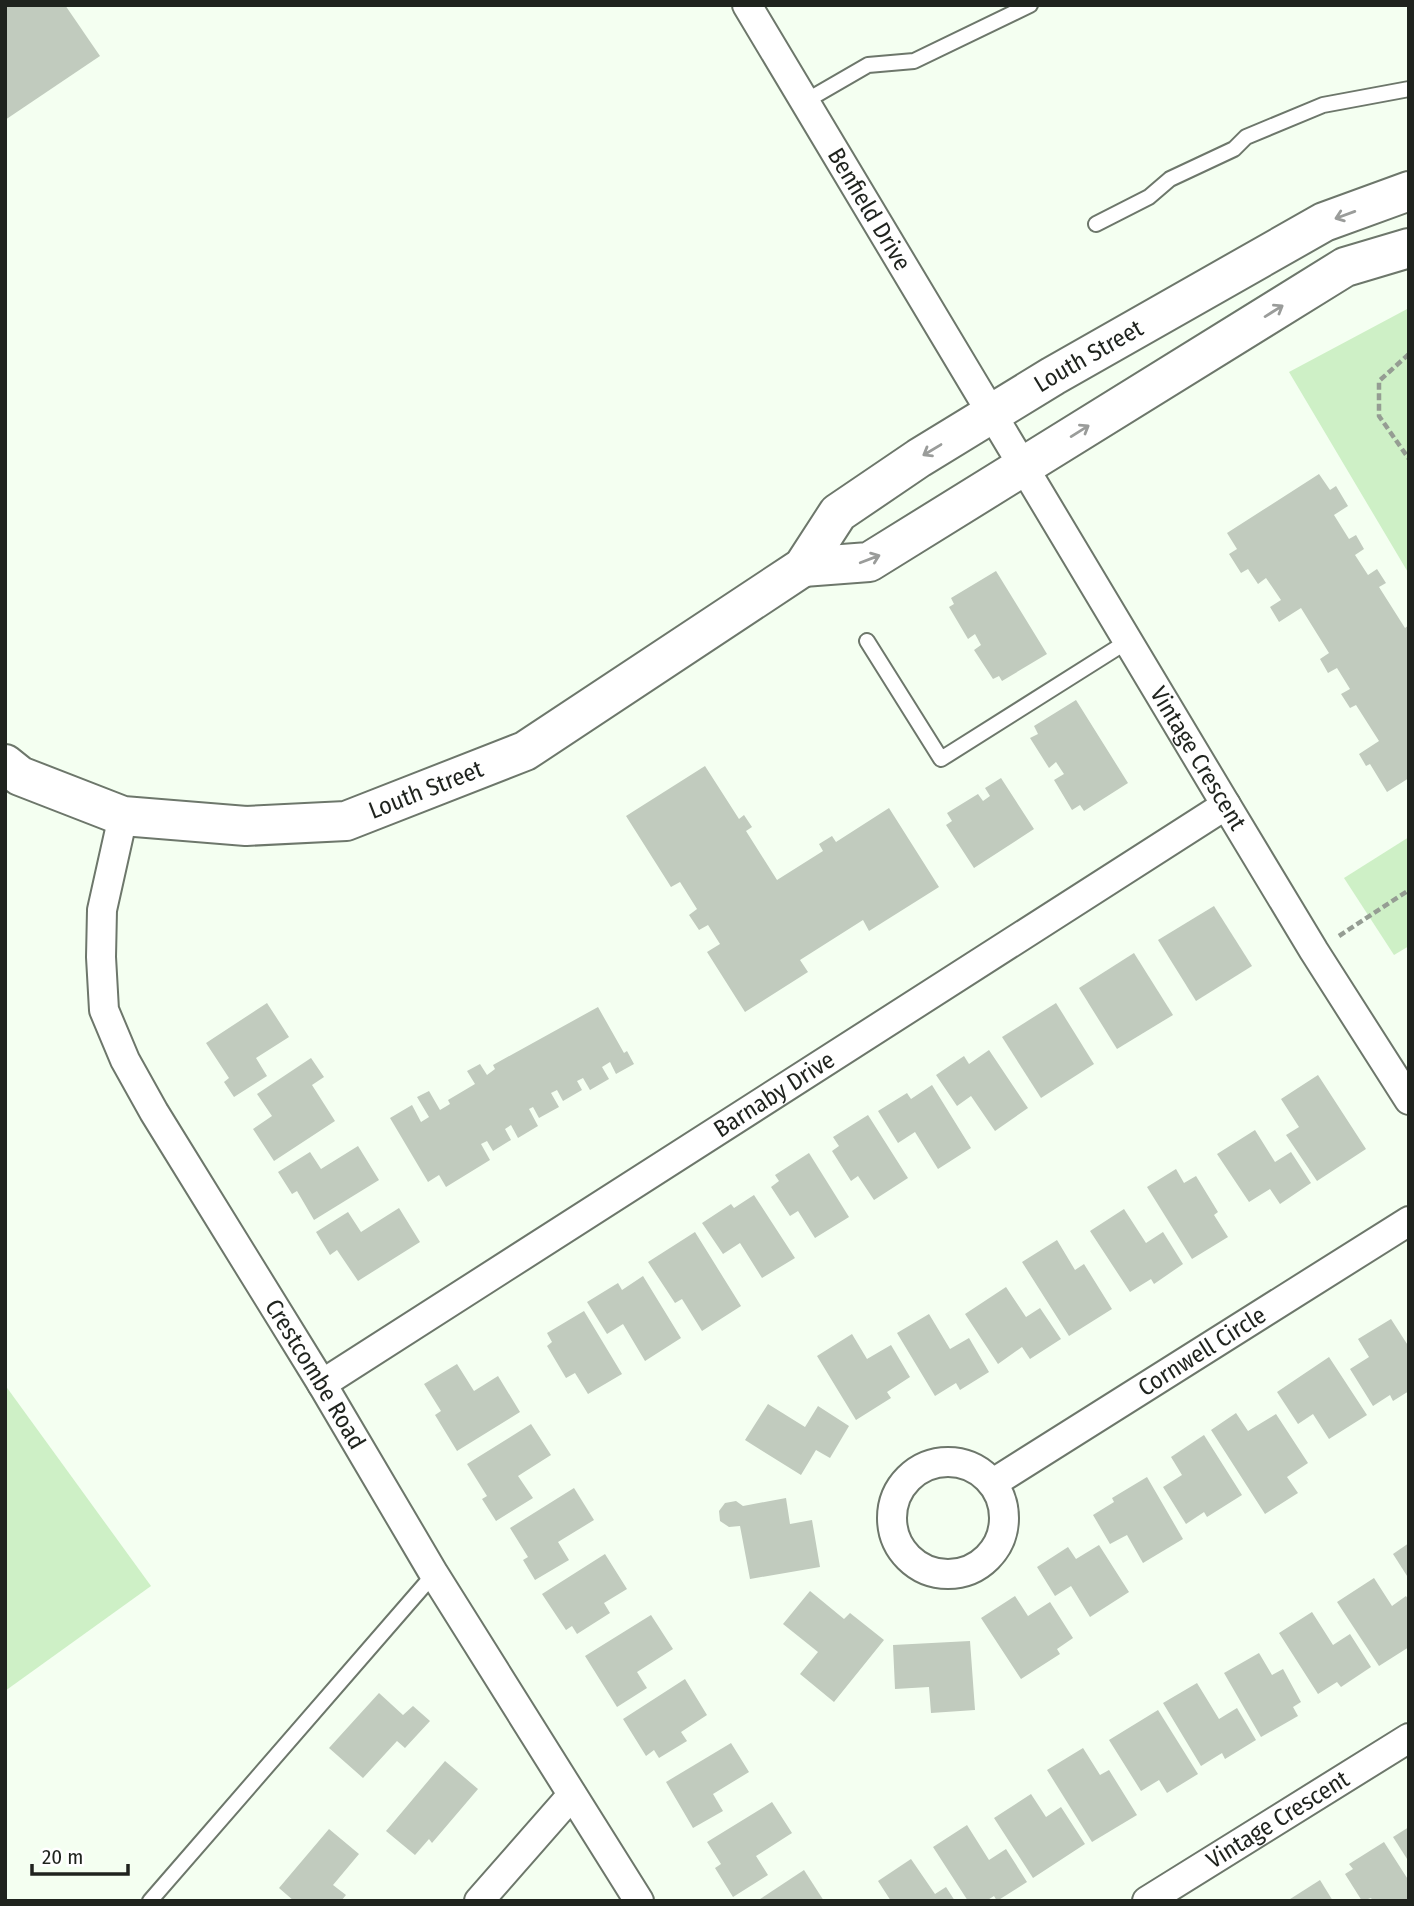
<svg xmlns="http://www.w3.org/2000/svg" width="1414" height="1906" font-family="'Fira Sans Condensed',sans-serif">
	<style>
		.green { fill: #cef0c6 }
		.building { fill: #c1cbbe }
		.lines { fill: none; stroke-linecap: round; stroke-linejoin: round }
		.service-casing { stroke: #6d776b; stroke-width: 18 }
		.minor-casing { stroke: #6d776b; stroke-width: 32 }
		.secondary-casing { stroke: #6d776b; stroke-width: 42 }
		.path { stroke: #959d93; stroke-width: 4.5; stroke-dasharray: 7 3.5; stroke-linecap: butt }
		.service { stroke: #fff; stroke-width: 14 }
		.minor { stroke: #fff; stroke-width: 28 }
		.secondary { stroke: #fff; stroke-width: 38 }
		.oneway { stroke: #9a9c9a }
		.labels { text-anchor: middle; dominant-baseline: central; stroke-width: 6; stroke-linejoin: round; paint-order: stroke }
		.street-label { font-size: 24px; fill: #1f231e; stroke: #fff }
	</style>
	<rect width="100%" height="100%" fill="#f4fff1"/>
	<!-- green -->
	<g class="green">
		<path d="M1409,308V574L1289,372Z"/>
		<path d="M1409,837V946L1394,955L1344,878Z"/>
		<path d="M5,1385L151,1586L5,1691Z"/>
	</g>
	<!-- building -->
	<g class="building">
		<path d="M5,5H65L100,56L5,120Z"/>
		<path d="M1319,474L1330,490L1336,486L1348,506L1334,515L1349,539L1356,535L1364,549L1355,555L1368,575L1377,569L1386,583L1379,587L1405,628L1409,625V778L1387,792L1370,764L1366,766L1359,754L1379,741L1356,705L1350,708L1341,694L1350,689L1337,668L1328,673L1320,659L1329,653L1301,608L1279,622L1270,607L1281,600L1266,578L1258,584L1248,569L1241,573L1229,554L1237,549L1227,533Z"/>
		<path d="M996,571L1047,654L1002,681L999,676L993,679L974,650L981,645L975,634L968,639L949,607L954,604L951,598Z"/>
		<path d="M1076,700L1128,783L1084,811L1080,805L1072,810L1054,780L1064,774L1056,762L1049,768L1030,738L1038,734L1034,726Z"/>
		<path d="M705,766L739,819L744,815L752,827L746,831L777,880L823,851L819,844L832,836L836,842L889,808L939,887L869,931L863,920L800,960L808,972L745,1012L707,952L720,944L708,925L699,930L689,915L697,909L680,882L671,887L626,816Z"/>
		<path d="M1001,778L1034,829L974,868L946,825L952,821L947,813L978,794L983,801L990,796L985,788Z"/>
		<path d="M1214,906L1252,966L1196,1001L1158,940Z"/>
		<path d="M1134,953L1173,1015L1117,1049L1079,988Z"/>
		<path d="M267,1003L289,1037L256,1058L267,1076L234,1097L224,1082L229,1078L206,1043Z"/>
		<path d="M1056,1003L1094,1064L1041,1098L1002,1037Z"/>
		<path d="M598,1007L624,1053L627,1051L634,1064L616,1074L610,1062L602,1067L609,1079L590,1090L583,1078L577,1081L582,1090L563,1101L557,1090L551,1093L559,1107L539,1118L533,1107L529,1109L538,1126L518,1138L511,1125L505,1129L511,1140L493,1151L487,1141L481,1144L490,1160L446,1187L439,1175L428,1182L390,1118L412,1105L421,1122L429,1117L417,1097L429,1091L440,1110L450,1104L448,1100L475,1084L467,1071L480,1064L487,1075L495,1069L493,1065Z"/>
		<path d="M989,1050L1028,1108L995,1131L971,1096L957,1106L936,1075L964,1056L969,1064Z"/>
		<path d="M311,1058L324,1077L312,1085L335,1121L274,1161L253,1129L272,1116L257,1094Z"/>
		<path d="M1318,1075L1366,1149L1317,1181L1286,1135L1299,1127L1281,1099Z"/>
		<path d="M932,1085L971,1148L938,1169L915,1132L898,1143L878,1111L907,1093L911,1099Z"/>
		<path d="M868,1115L908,1178L874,1200L858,1176L851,1181L832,1151L839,1146L833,1137Z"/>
		<path d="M1255,1130L1275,1162L1291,1152L1311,1183L1280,1204L1270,1189L1249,1202L1217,1154Z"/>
		<path d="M358,1146L379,1180L314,1220L297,1191L292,1194L278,1172L310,1152L321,1169Z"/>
		<path d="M809,1153L849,1217L815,1238L798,1211L790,1216L771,1187L779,1181L775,1175Z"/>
		<path d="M1176,1169L1184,1183L1196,1176L1218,1212L1214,1215L1228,1237L1192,1259L1147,1187Z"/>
		<path d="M754,1195L795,1258L762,1278L740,1243L723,1254L702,1223L731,1204L734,1208Z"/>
		<path d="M399,1208L420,1242L358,1281L337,1250L330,1255L316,1232L348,1212L361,1232Z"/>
		<path d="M1124,1209L1146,1243L1163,1232L1183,1264L1154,1284L1151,1279L1130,1292L1090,1231Z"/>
		<path d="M695,1232L741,1306L702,1331L682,1299L675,1303L648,1262Z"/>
		<path d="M1057,1240L1075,1270L1084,1264L1112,1309L1069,1336L1022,1262Z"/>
		<path d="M643,1276L681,1338L645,1361L623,1324L607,1334L587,1302L618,1283L622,1290Z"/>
		<path d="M1006,1287L1026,1317L1040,1308L1061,1339L1030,1359L1022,1347L998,1364L965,1314Z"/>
		<path d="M584,1311L622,1374L588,1394L575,1373L566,1378L547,1346L552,1342L547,1333Z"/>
		<path d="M929,1314L950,1349L969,1338L989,1372L960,1390L956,1383L935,1396L897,1333Z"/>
		<path d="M1391,1319L1409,1347V1391L1393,1401L1390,1395L1373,1406L1350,1369L1369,1357L1358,1339Z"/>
		<path d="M852,1334L867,1359L891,1345L910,1377L887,1392L891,1398L856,1420L817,1356Z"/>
		<path d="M1329,1357L1367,1415L1329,1439L1313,1414L1298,1424L1277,1392Z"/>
		<path d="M457,1364L474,1391L498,1376L520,1412L457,1451L435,1415L441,1411L424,1384Z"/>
		<path d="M768,1404L805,1427L818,1406L849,1426L830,1458L816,1450L801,1475L745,1440Z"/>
		<path d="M1236,1413L1248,1431L1276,1414L1308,1463L1287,1477L1298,1493L1265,1514L1211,1430Z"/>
		<path d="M531,1424L551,1455L518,1476L533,1498L496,1521L482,1499L487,1496L467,1464Z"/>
		<path d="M1204,1435L1242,1495L1207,1517L1204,1512L1186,1524L1163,1487L1182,1475L1171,1457Z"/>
		<path d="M1147,1477L1183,1539L1143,1563L1127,1535L1110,1544L1093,1515L1114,1502L1112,1498Z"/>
		<path d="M574,1488L594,1520L558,1542L569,1560L535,1580L523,1560L528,1557L510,1528Z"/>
		<path d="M786,1498L790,1524L812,1520L820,1567L750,1579L740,1526L729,1527L720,1521L719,1511L725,1503L736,1501L743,1506Z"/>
		<path d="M1409,1543V1579L1393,1554Z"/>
		<path d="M1099,1545L1129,1592L1090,1617L1071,1586L1055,1596L1037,1567L1068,1547L1076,1559Z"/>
		<path d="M605,1554L627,1589L604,1603L610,1613L577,1634L572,1626L566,1630L542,1594Z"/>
		<path d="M1374,1578L1392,1606L1406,1596L1409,1601V1647L1379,1666L1337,1602Z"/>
		<path d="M810,1591L844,1619L850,1613L884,1640L834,1702L800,1674L818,1652L783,1624Z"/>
		<path d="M1015,1596L1028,1616L1050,1602L1073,1638L1057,1649L1060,1654L1021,1679L981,1618Z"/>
		<path d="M1312,1612L1333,1645L1350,1634L1371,1667L1341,1687L1337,1682L1318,1694L1279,1633Z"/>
		<path d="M651,1615L673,1649L637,1672L647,1688L617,1707L585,1656Z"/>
		<path d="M970,1641L975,1710L931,1713L929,1687L895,1689L893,1645Z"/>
		<path d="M1259,1653L1272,1675L1283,1669L1301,1702L1293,1707L1298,1716L1261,1737L1224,1673Z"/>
		<path d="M685,1679L707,1715L681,1732L687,1741L659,1758L654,1750L646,1756L623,1719Z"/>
		<path d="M1197,1683L1219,1719L1237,1708L1256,1740L1225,1759L1222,1753L1201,1766L1163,1703Z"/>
		<path d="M379,1693L403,1715L413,1706L430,1721L405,1748L397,1741L363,1778L329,1748Z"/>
		<path d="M1158,1710L1198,1774L1167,1793L1159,1780L1141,1791L1109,1740Z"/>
		<path d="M731,1743L749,1772L713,1794L723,1811L693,1828L666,1782Z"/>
		<path d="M1083,1748L1100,1775L1109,1770L1137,1815L1092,1842L1047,1770Z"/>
		<path d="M445,1761L478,1789L432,1843L429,1839L415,1855L386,1831Z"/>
		<path d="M1031,1794L1046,1817L1061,1807L1085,1844L1033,1878L994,1818Z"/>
		<path d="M772,1802L792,1833L756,1856L768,1875L733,1897L715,1868L721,1864L707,1842Z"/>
		<path d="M967,1825L989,1860L1006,1849L1027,1882L997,1901L994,1896L986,1901H968L933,1847Z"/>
		<path d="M1409,1827V1862L1393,1837Z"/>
		<path d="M329,1829L359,1854L333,1885L346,1895L341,1901H294L279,1888Z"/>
		<path d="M1384,1842L1409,1881V1901H1373L1371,1898L1362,1901L1345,1874L1353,1869L1349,1864Z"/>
		<path d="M911,1859L935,1894L946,1887L955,1901H891L878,1881Z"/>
		<path d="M804,1870L824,1901H757Z"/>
		<path d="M1320,1880L1333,1901H1287Z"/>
	</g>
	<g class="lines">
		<!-- service casing -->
		<g class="service-casing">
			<g id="service">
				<path d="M804,102L868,65L914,61L1030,5"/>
				<path d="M1096,224L1149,197L1170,179L1234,149L1246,137L1323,105L1409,89"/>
				<path d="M867,641L941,759L1128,641"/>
				<path d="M150,1901L434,1574"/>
			</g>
		</g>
		<!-- minor casing -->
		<g class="minor-casing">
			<g id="minor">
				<path id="s1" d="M747,5L1226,805L1314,951L1409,1100"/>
				<path id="s2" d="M123,816L102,910L101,957L104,1010L125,1060L154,1112L322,1384L434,1574L639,1901"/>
				<path id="s3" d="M322,1384L1226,805"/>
				<circle cx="948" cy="1518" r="56"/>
				<path id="s4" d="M993,1483L1409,1221"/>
				<path d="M479,1901L572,1795"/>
				<path id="s5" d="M1147,1901L1409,1738"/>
			</g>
		</g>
		<!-- secondary casing -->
		<g class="secondary-casing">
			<g id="secondary">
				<path d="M803,567L869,562L1345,267L1409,248"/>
				<path id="s6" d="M5,764L20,776L123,816L246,826L346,821L525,751L803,567L838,513L919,458L1053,376L1324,222L1409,191"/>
			</g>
		</g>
		<!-- path -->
		<g class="path">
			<path d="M1409,354L1379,381V416L1409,459"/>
			<path d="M1339,936L1409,890"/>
		</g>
		<!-- service -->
		<use href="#service" class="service"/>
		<!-- minor -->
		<use href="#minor" class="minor"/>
		<!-- secondary -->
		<use href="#secondary" class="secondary"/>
	</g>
	<!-- one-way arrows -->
	<defs><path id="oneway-shaft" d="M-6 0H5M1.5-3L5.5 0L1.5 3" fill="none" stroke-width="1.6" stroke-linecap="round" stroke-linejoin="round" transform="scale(1.75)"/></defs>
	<g class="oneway">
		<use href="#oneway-shaft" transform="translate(1345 215) rotate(160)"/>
		<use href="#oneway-shaft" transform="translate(1274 311) rotate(-32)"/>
		<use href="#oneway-shaft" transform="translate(1080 431) rotate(-32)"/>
		<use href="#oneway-shaft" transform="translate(932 450) rotate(149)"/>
		<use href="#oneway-shaft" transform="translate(870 559) rotate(-21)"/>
	</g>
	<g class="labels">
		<!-- street labels -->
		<g class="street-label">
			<text stroke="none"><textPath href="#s1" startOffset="238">Benfield Drive</textPath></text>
			<text stroke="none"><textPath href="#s6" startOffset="1239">Louth Street</textPath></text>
			<text stroke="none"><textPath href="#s1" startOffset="878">Vintage Crescent</textPath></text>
			<text stroke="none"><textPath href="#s6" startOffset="439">Louth Street</textPath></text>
			<text stroke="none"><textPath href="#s3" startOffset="537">Barnaby Drive</textPath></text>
			<text stroke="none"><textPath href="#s4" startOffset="247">Cornwell Circle</textPath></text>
			<text stroke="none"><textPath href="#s2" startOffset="618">Crestcombe Road</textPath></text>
			<text stroke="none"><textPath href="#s5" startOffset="154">Vintage Crescent</textPath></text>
		</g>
	</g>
	<!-- border -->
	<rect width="1414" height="1906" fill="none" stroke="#1f231e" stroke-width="14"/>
	<!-- scale -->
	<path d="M32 1864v10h96v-10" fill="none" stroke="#1f231e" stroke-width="3.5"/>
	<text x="42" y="1864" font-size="21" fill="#1f231e" stroke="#ffffff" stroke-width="5" paint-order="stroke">20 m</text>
</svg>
